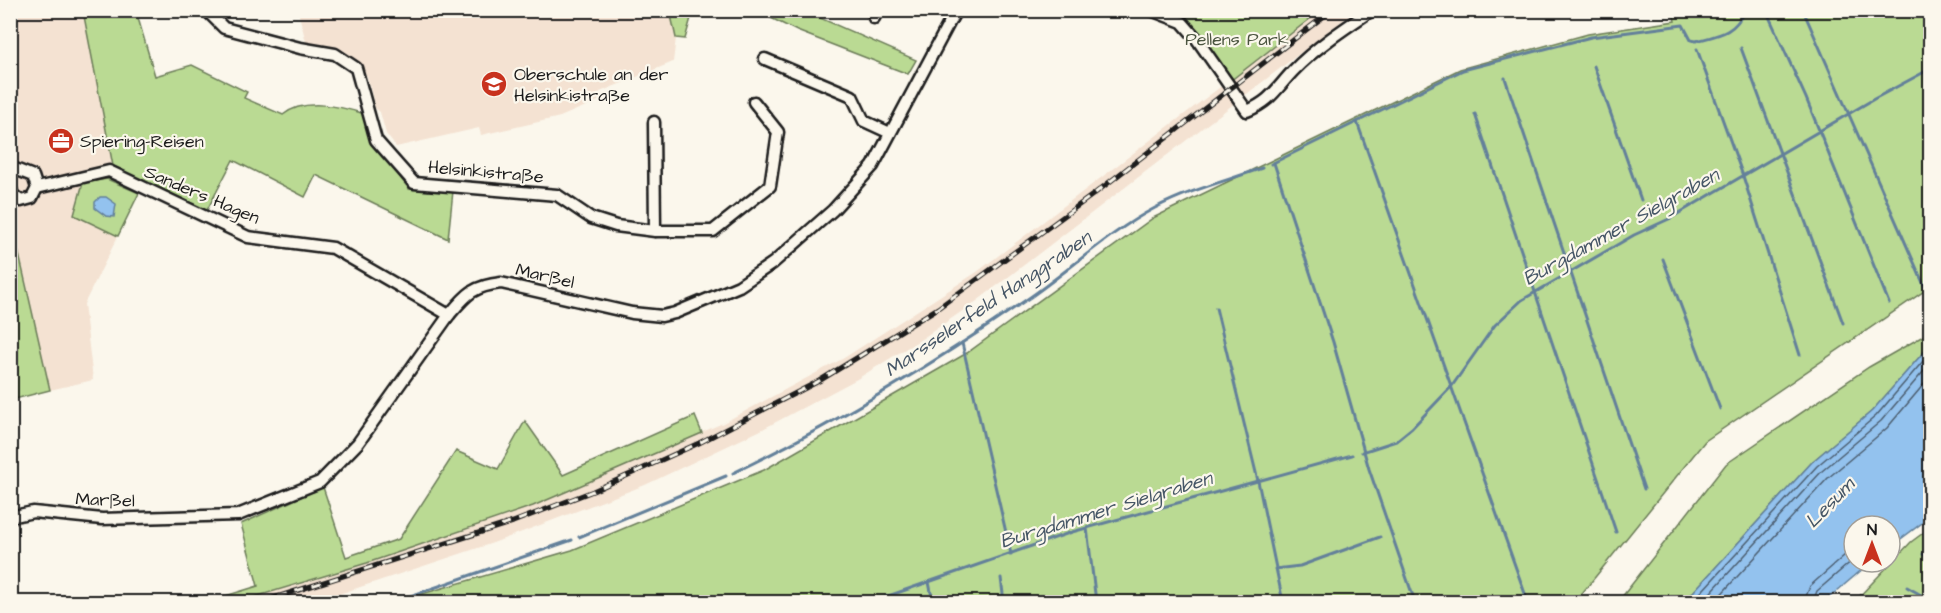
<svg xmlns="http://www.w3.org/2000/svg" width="1941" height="613" font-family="'Architects Daughter',sans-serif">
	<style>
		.built { fill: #f4e2d2 }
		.green { fill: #bada93; stroke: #6b7b58; stroke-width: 1.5 }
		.water { fill: #93c2ee; stroke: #63809a; stroke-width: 1.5 }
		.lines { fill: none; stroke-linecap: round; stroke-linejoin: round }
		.shore { stroke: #4c5e70; stroke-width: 1.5 }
		.stream { stroke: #63809a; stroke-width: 3 }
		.minor-casing { stroke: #1c1c1c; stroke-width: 15 }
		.minor { stroke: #fbf7ec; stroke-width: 10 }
		.rail-casing { stroke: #1c1c1c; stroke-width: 5 }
		.rail { stroke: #fbf7ec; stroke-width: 3; stroke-dasharray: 9; stroke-linecap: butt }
		.labels { text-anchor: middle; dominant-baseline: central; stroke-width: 4.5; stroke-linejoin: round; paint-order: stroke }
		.park-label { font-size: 18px; fill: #4b5540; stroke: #fbf7ec }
		.poi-label { font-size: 18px; fill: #1c1c1c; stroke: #fbf7ec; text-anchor: start }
		.street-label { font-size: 18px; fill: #1c1c1c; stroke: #fbf7ec }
		.water-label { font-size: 20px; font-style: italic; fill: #465666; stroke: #fbf7ec }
	</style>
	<rect width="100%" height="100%" fill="#fbf7ec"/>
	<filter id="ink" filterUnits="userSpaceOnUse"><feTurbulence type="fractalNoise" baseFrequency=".0167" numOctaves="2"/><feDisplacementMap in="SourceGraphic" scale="12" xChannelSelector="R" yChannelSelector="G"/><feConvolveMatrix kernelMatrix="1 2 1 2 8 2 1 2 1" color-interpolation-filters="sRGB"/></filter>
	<g filter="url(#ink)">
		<!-- built -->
		<g class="built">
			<path d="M10,11H83L113,166L107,179L83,183L74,215L118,236L84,304L93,380L50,390L11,219Z"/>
			<path d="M298,11H670L676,38L673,62L600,92V100L560,117L481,135L479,128L396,147L386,134L380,112L375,108L367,76L338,47L306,42Z"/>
			<path d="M1320,11H1355L977,301L923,338L857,379L759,431L645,485L493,543L315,602H238L367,563L533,506L723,423L844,358L977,272Z"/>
		</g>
		<!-- green -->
		<g class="green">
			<path d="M83,11H136L155,76L192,65L247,92L244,98L283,115C305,97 342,107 365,114L374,144L409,189L453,191L448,239L316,175L305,197L233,160L206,212L113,166Z"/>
			<path d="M670,11H693L685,39L676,38Z"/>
			<path d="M757,11H824L820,18L916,60L908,74L797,31Z"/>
			<path d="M1164,11H1320L1230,81Z"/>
			<path d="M1673,11H1930V287L1705,441L1575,602H395L572,550L764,470L967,353L1153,218L1460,69L1588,34L1675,21Z"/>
			<path d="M107,179L139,193L118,236L74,215L83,183Z"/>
			<path d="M11,219L50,390L11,400H10Z"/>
			<path d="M1930,332V345L1872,411L1813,461L1684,602H1618L1726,464L1869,367Z"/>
			<path d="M695,416L702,433L533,506L367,563L238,602H206L258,586L241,524L323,487L346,557L399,539L456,451L498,469L525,421L563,475Z"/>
			<path d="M1930,528V602H1854L1911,542Z"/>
		</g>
		<!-- water -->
		<g class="water">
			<path d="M100,197H106L116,204L114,217L106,216L95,208V202Z"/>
			<path d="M1930,345V517L1890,547V526H1854V562H1871L1824,602H1684L1813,461L1872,411Z"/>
		</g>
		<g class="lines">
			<!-- shore -->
			<g class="shore">
				<path d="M1692,602L1817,466L1876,416L1930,353"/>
				<path d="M1702,602L1822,471L1881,421L1930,364"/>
				<path d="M1714,602L1828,478L1887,428L1930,377"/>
				<path d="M1804,602L1810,586L1854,547"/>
				<path d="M1813,602L1817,591L1854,559"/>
			</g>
			<!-- stream -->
			<g class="stream">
				<path d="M1766,10L1806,98L1889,303"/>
				<path d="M1803,10L1927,292"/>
				<path d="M1741,48L1843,323"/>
				<path d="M1697,49L1743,176L1800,355"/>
				<path d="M1594,66L1641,200"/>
				<path d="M1505,78L1644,489"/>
				<path d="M1475,114L1616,532"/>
				<path d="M1357,122L1528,602"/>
				<path d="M1274,163L1333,342L1369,469L1415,602"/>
				<path d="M1271,164L1463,70L1591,37L1683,25L1691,40L1696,41C1719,35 1734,34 1745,10"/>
				<path d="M1663,259L1720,409"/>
				<path d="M1216,308L1258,481L1283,602"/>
				<path d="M962,343L1011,554"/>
				<path d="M1362,452L1396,441L1412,428L1452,386L1495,325L1522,300L1634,235L1669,219L1874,99L1930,69"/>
				<path d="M733,473C835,424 932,365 1026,300C1069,271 1109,232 1155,208C1189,190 1226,181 1262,168"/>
				<path d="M1087,528L1096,602"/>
				<path d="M579,537L726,476"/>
				<path d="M1923,554L1930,559"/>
				<path d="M1275,569L1300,566L1380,537"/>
				<path d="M1001,578L1004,602"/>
				<path d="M929,582L933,602"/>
				<path d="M1907,587L1930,600"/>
				<path d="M393,602L572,540"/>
				<path d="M871,602L1072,532L1352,455"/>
			</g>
			<!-- minor casing -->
			<g class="minor-casing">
				<g id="minor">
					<path d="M206,10L224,28L300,48L335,54L356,68L376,140L414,183L557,195L591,218L616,226L655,231H713L770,186L778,132L754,102"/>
					<path d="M1151,10L1182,22L1196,38L1247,111C1271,101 1276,89 1293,71C1315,48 1345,28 1372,10"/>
					<path d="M874,18L878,10"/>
					<path d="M765,59L852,96L864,121L890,133"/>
					<path d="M654,122L655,231"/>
					<path d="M10,167L33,176L37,188L32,198L21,201L13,195L10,187"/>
					<path d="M37,188L109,171L248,237L333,248L449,315"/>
					<path d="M10,517L33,512L102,519L238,515L320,482L358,443L449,315C467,294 473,286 501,283L632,313L662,316L675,313L739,286L773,263L833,210L873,166L956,10"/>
				</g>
			</g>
			<!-- minor -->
			<use href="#minor" class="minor"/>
			<!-- rail casing -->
			<g class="rail-casing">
				<path id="rail" d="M261,602L513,522L593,491L699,443L819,381L938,308L1094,194L1332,10"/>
			</g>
			<!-- rail -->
			<use href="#rail" class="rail"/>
		</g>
	</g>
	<!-- icons -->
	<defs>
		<g id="school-disc" transform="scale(1.35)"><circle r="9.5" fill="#c8321e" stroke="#fbf7ec"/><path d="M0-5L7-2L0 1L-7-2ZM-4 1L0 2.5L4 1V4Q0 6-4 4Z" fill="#fff"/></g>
		<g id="office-disc" transform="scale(1.35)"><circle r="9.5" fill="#c8321e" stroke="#fbf7ec"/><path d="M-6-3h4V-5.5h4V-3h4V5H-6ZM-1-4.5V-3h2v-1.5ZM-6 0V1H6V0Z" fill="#fff"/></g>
	</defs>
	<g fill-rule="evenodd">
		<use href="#school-disc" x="494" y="84"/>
		<use href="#office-disc" x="61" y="141"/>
	</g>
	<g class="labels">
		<!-- park labels -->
		<g class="park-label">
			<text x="1237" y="39">Pellens Park</text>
		</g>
		<!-- poi labels -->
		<g class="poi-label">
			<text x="514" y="74">Oberschule an der<tspan x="514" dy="21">Helsinkistraße</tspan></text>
			<text x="80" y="141">Spiering-Reisen</text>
		</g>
		<!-- street labels -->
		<g class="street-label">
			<text transform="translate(486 172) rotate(5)">Helsinkistraße</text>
			<text transform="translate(202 195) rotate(23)">Sanders Hagen</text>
			<text transform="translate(545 276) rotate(13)">Marßel</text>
			<text transform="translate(105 500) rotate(2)">Marßel</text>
		</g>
		<!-- water labels -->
		<g class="water-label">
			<text transform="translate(1621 227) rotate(-29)">Burgdammer Sielgraben</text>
			<text transform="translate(988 304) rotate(-34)">Marsselerfeld Hanggraben</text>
			<text transform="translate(1830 503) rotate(-46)">Lesum</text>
			<text transform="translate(1106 510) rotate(-17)">Burgdammer Sielgraben</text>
		</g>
	</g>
	<!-- margin -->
	<rect width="1941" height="613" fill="none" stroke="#fbf7ec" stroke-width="36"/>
	<rect x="18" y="18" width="1905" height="577" fill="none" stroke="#1c1c1c" stroke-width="2" filter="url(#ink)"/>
	<!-- north arrow -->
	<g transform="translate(1872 544)"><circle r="28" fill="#fbf7ec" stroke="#a29f99" stroke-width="1.5"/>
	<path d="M0-4.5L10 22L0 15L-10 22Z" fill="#c8321e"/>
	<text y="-9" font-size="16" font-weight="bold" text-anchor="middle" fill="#1c1c1c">N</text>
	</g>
</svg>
